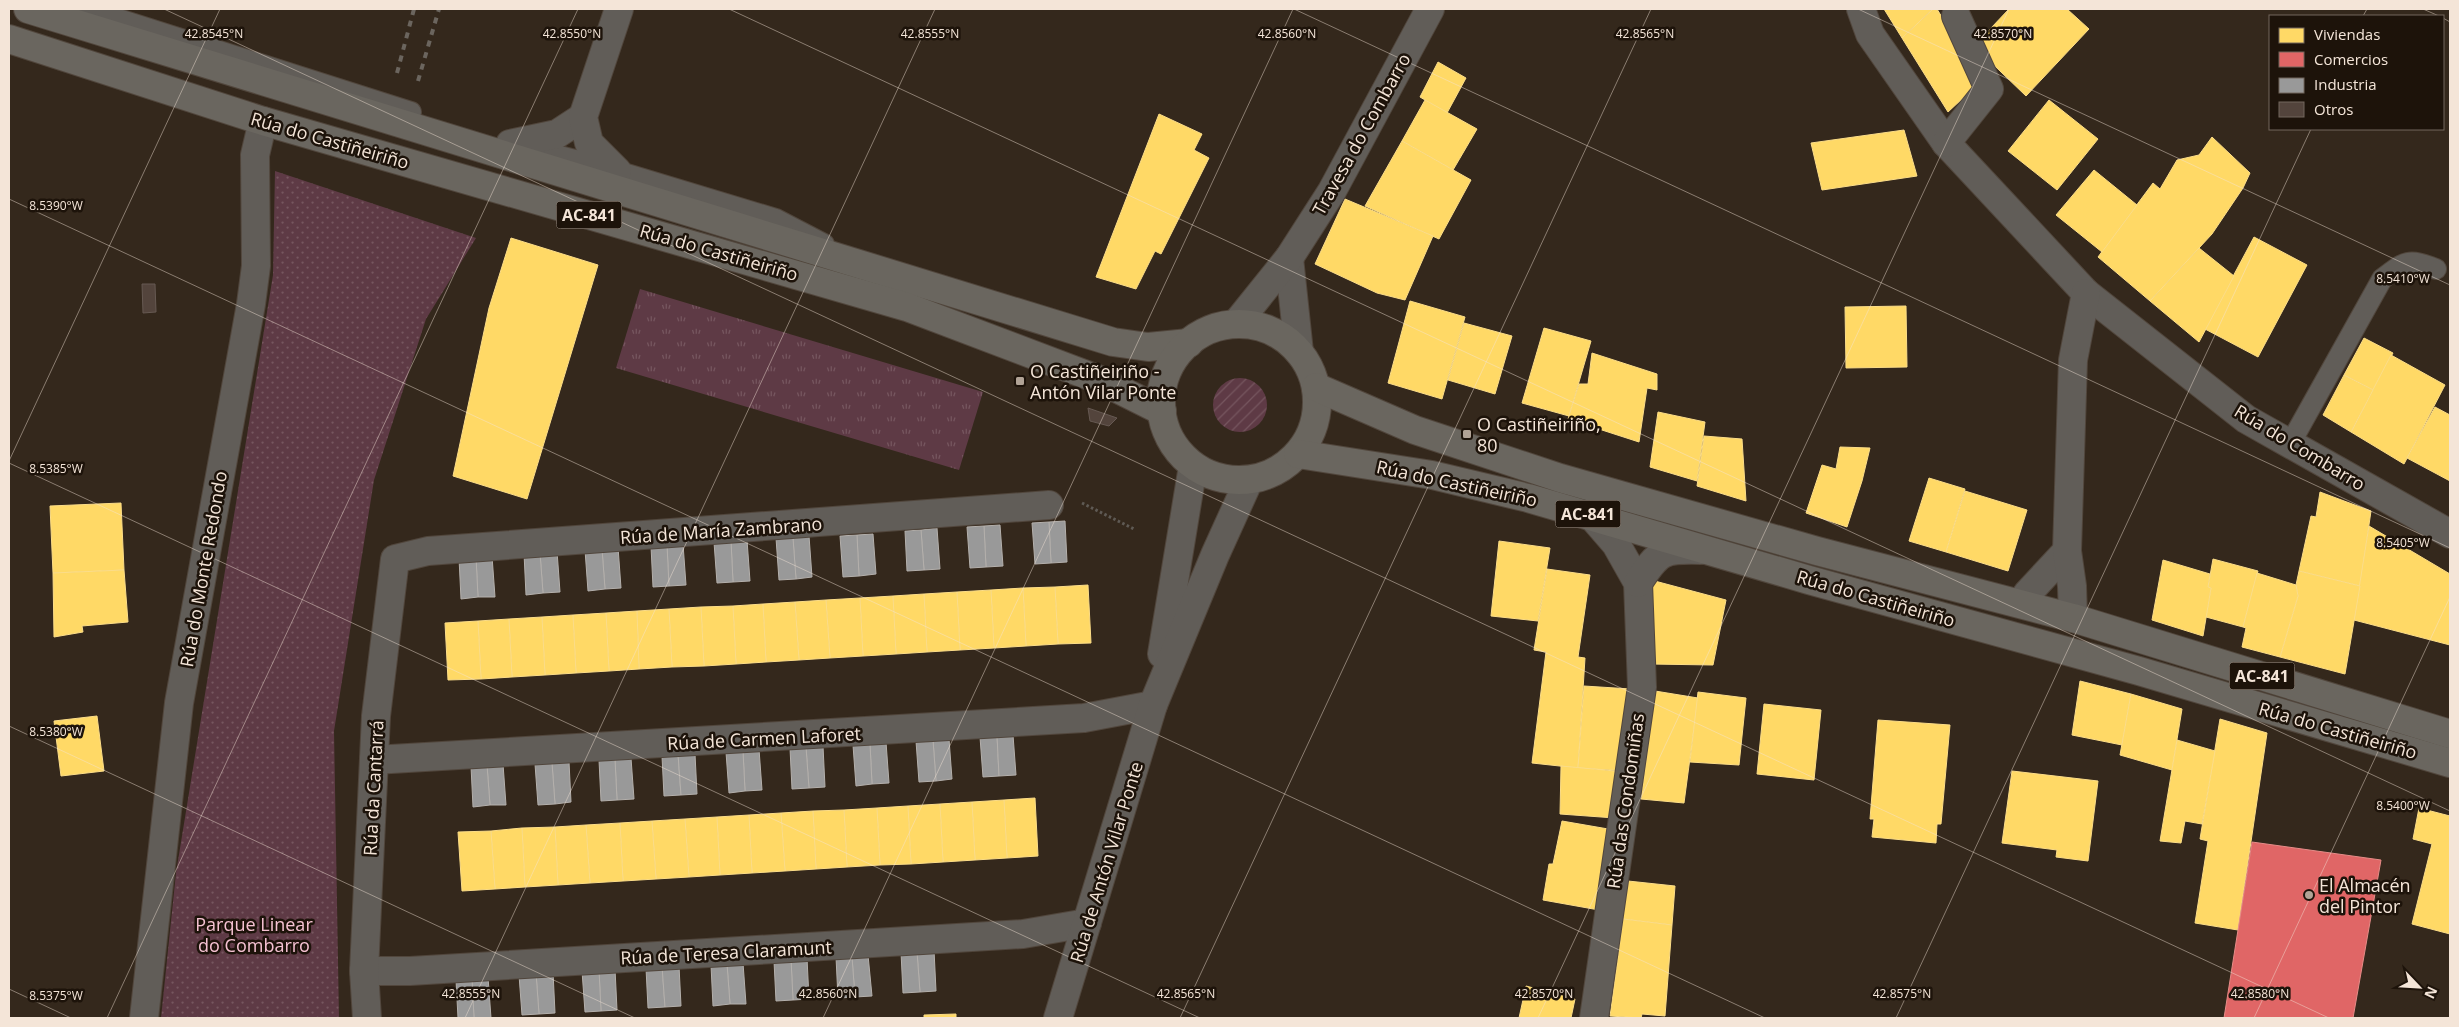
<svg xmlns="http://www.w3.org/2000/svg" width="2459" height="1027" font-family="'Open Sans',sans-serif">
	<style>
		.grass { fill: url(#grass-tufts) }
		.park { fill: url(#park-dots) }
		.garden { fill: url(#garden-furrows) }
		.homes { fill: #ffd966; stroke: #fcdd88 }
		.shops { fill: #e06666; stroke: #e68c88 }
		.industry { fill: #999; stroke: #b4b0ac }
		.building { fill: #53443c; stroke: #665952 }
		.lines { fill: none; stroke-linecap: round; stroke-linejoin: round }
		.service-casing { stroke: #51463c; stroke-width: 22 }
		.minor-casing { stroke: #51463c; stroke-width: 30 }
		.primary-casing { stroke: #51463c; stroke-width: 30 }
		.path { stroke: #5f5a54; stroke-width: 3; stroke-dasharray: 2.5 2.5; stroke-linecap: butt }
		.service { stroke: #615d58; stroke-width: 20 }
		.minor { stroke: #615d58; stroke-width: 28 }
		.primary { stroke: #6a665f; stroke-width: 28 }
		.rail { stroke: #6b655e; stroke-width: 4; stroke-dasharray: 6 6; stroke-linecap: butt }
		.ticks { fill: none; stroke: #f4e5d8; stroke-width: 1; stroke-opacity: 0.45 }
		.poi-dot { fill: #b1a396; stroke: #1d130a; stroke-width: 2 }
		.labels { text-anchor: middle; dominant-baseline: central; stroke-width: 5; stroke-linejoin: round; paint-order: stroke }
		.shield { fill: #1d130a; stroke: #b4a69a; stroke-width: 1 }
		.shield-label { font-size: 16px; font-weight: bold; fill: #f4e5d8 }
		.street-label { font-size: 18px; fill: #f4e5d8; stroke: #1d130a }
		.poi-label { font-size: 18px; fill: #f4e5d8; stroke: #1d130a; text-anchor: start }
		.park-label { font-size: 18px; fill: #f5c2d2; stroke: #1d130a }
		.ticks-label { font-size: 12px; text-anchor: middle; fill: #f4e5d8; stroke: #1d130a; stroke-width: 5; stroke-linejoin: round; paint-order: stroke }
	</style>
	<defs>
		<pattern id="grass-tufts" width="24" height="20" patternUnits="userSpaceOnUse" patternTransform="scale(1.25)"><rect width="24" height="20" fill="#5e3a45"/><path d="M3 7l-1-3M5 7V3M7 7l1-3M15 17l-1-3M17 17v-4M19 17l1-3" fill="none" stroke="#76565f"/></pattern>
		<pattern id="park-dots" width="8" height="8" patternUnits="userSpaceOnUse" patternTransform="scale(1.25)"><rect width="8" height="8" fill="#5e3a45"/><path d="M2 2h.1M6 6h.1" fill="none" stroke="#76565f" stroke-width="1.8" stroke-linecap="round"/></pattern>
		<pattern id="garden-furrows" width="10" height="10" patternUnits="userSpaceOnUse" patternTransform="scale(1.25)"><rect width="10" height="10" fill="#5e3a45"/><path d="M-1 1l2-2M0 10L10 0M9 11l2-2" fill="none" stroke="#76565f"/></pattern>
	</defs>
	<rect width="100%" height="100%" fill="#34281c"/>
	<!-- grass -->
	<path class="grass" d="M640,289L983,392L959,470L616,368Z"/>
	<!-- park -->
	<path class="park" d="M275,171L476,238L426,319L374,480L334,731L339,1018H161L176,873L273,275Z"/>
	<!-- garden -->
	<circle class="garden" cx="1240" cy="405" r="27"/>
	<!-- homes -->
	<g class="homes">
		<path d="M1884,9H1933L1902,38Z"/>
		<path d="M1933,9H1937L1966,57L1977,85L1948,112L1902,38Z"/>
		<path d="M2009,9H2067L2089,29L2026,96L1974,46Z"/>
		<path d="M1438,62L1466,78L1447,113L1420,97Z"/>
		<path d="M1425,100L1477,129L1453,170L1402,141Z"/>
		<path d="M2049,100L2098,139L2057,190L2008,151Z"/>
		<path d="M1159,114L1202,134L1194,150L1209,158L1161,254L1155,251L1136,289L1096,277Z"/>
		<path d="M1904,130L1917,176L1822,190L1811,143Z"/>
		<path d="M2212,137L2250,173L2243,188L2212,234L2150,301L2098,257L2153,183L2160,189L2177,160L2199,155Z"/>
		<path d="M1402,141L1471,180L1439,239L1365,206Z"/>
		<path d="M2094,170L2137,205L2102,252L2056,215Z"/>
		<path d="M1345,199L1433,236L1405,300L1377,293L1315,264Z"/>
		<path d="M2254,237L2307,265L2258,357L2205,329Z"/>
		<path d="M511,238L598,265L527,499L453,476L489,308Z"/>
		<path d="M2199,248L2234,276L2199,342L2150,301Z"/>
		<path d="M1410,301L1465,317L1442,399L1388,383Z"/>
		<path d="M1906,306L1907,367L1846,368L1845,307Z"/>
		<path d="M1464,323L1512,336L1495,394L1448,380Z"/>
		<path d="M1544,328L1591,341L1569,416L1522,403Z"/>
		<path d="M2364,338L2393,353L2373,390L2344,375Z"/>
		<path d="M1592,353L1657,374V390L1647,388L1639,442L1568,419L1579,384H1588Z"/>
		<path d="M2391,355L2445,385L2404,464L2351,432Z"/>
		<path d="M2344,375L2373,390L2351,432L2323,415Z"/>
		<path d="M2435,407L2450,415V481L2407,458Z"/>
		<path d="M1658,412L1705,422L1697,481L1650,467Z"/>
		<path d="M1704,436L1742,439L1746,501L1697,486Z"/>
		<path d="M1840,447L1870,448L1862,481L1847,527L1806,513L1822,465L1836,469Z"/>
		<path d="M1929,478L1965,489L1946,552L1909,541Z"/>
		<path d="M1965,491L2027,510L2008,571L1946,552Z"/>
		<path d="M2320,492L2371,511L2360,586L2299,571L2311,516L2316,517Z"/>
		<path d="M121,503L124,570L53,573L50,506Z"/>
		<path d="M2369,526L2450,574V645L2354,620Z"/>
		<path d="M1499,541L1550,548L1538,621L1491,616Z"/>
		<path d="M2213,559L2258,571L2243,627L2206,617L2211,588L2208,587Z"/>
		<path d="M2163,560L2210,574L2208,587L2211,588L2203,636L2152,620Z"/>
		<path d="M1547,569L1590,575L1578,657L1585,658L1578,768L1532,763L1546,652L1534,650Z"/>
		<path d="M124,570L128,622L82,626L83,632L54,637L53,573Z"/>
		<path d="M2299,571L2360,586L2345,674L2280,657L2298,596L2296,585Z"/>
		<path d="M2257,573L2296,585L2298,596L2280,657L2242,647L2246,628L2243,627Z"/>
		<path d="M1651,580L1726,600L1713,665L1650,664Z"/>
		<path d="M1088,585L1091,643L1058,644L1055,587Z"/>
		<path d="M1055,587L1058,644L1026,646L1023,588Z"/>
		<path d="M1023,588L1026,646L994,648L991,590Z"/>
		<path d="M991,590L994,648L960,650L957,592Z"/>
		<path d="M957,592L960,650L927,652L924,594Z"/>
		<path d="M924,594L927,652L896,654L893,596Z"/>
		<path d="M893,596L896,654L863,656L860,598Z"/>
		<path d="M860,598L863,656L830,658L826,600Z"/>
		<path d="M826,600L830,658L799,660L795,602Z"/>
		<path d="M795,602L799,660L766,662L763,604Z"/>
		<path d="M763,604L766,662L736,664L733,606Z"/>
		<path d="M733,606L736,664L704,666L701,607Z"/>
		<path d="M701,607L704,666L672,667L669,609Z"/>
		<path d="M669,609L672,667L639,669L637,611Z"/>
		<path d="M637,611L639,669L609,671L606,613Z"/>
		<path d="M606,613L609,671L576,673L573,615Z"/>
		<path d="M573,615L576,673L545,675L542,617Z"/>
		<path d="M542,617L545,675L512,677L509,619Z"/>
		<path d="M509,619L512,677L481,679L478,621Z"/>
		<path d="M478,621L481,679L448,680L445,623Z"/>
		<path d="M2080,681L2131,694L2122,745L2072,735Z"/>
		<path d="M1584,686L1631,689L1626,771L1578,768Z"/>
		<path d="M1655,691L1698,698L1684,803L1641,799Z"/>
		<path d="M1698,692L1746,698L1739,765L1690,762Z"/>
		<path d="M2131,694L2182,709L2172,770L2120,755Z"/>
		<path d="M1764,704L1821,710L1814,780L1757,774Z"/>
		<path d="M97,716L104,771L61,776L54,721Z"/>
		<path d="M2220,719L2267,733L2238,930L2195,923L2208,841L2200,839Z"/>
		<path d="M1878,720L1950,725L1941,824H1937L1936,843L1872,837L1874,819H1870Z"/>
		<path d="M2177,740L2215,751L2202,824L2185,821L2181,843L2160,841Z"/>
		<path d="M1561,766L1615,771V818L1560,814Z"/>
		<path d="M2012,771L2098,781L2088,861L2056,857L2057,850L2002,843Z"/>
		<path d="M1035,798L1038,856L1007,858L1004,800Z"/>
		<path d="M1004,800L1007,858L975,860L972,802Z"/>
		<path d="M972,802L975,860L943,862L940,804Z"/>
		<path d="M940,804L943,862L911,864L908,806Z"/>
		<path d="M908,806L911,864L880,865L877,808Z"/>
		<path d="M877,808L880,865L847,867L844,810Z"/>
		<path d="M2419,808L2450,816V934L2412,924L2432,844L2413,839Z"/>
		<path d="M844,810L847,867L816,869L813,811Z"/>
		<path d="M813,811L816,869L785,871L781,813Z"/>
		<path d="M781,813L785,871L752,873L749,815Z"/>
		<path d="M749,815L752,873L720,875L717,817Z"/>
		<path d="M717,817L720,875L689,877L685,819Z"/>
		<path d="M685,819L689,877L656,879L652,821Z"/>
		<path d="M652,821L656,879L623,881L620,823Z"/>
		<path d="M1562,821L1614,830L1599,910L1543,900L1549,864H1553Z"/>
		<path d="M620,823L623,881L590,883L586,825Z"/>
		<path d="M586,825L590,883L558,885L555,827Z"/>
		<path d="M555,827L558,885L525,887L522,828Z"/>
		<path d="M522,828L525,887L495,889L491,831Z"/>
		<path d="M491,831L495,889L462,891L458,832Z"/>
		<path d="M1628,881L1675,886L1672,925L1623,919Z"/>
		<path d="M1623,919L1672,925L1665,1016L1642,1014L1641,1018L1610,1016Z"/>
		<path d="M1526,986L1575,999L1571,1018H1519Z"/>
		<path d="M956,1014V1018H924V1015Z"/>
	</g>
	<!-- shops -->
	<path class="shops" d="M2252,842L2381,860L2353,1018H2224Z"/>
	<!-- industry -->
	<g class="industry">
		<path d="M1065,521L1067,562L1051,563L1049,522Z"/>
		<path d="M1049,522L1051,563L1035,564L1032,523Z"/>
		<path d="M1000,525L1003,566L986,567L984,526Z"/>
		<path d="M984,526L986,567L970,568L967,527Z"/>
		<path d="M937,528L940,569L924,570L921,530Z"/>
		<path d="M921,530L924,570L907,571L905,531Z"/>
		<path d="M873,534L876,574L859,576L857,535Z"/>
		<path d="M857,535L859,576L843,577L840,536Z"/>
		<path d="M809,536L812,577L796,579L793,538Z"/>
		<path d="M776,538H793L796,579L779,580Z"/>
		<path d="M747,540L750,581L733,582L731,541Z"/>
		<path d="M731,541L733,582L717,583L714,542Z"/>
		<path d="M683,544L686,585L669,586L667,545Z"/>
		<path d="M667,545L669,586L653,587L651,546Z"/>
		<path d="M618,547L621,588L605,589L602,549Z"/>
		<path d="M602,549L605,589L588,591L585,550Z"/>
		<path d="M557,551L560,592L543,593L540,553Z"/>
		<path d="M524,553H540L543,593L526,595Z"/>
		<path d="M492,556L495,597H478L476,557Z"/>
		<path d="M476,557L478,597L461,599L459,558Z"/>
		<path d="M997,735L999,776L983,777L980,737Z"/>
		<path d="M997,735H1013L1016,775L999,776Z"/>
		<path d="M949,739L952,779L936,781L933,740Z"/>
		<path d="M933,740L936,781L919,782L916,741Z"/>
		<path d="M886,742L889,783L872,784L870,744Z"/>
		<path d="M870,744L872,784L856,786L853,745Z"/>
		<path d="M823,746L825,787L809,788L806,747Z"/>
		<path d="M806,747L809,788L792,789L790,748Z"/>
		<path d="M759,749L762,790L745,791L743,751Z"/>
		<path d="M743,751L745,791L729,793L726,752Z"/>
		<path d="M678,754L681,795L664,796L662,756Z"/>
		<path d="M678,754H695L697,794L681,795Z"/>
		<path d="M631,758L634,799L617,800L615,759Z"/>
		<path d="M615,759L617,800L601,801L599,760Z"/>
		<path d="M569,762L571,802L555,804L552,763Z"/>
		<path d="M552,763L555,804L538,805L535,764Z"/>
		<path d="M503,764L506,805H490L487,765Z"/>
		<path d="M487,765L490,805L473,807L471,766Z"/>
		<path d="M934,950L936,991L920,992L917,952Z"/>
		<path d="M901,952H917L920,992L903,993Z"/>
		<path d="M868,955L872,996L855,997L852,957Z"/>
		<path d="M836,957H852L855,997L838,998Z"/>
		<path d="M807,958L809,999L793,1000L791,959Z"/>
		<path d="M791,959L793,1000L776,1001L774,961Z"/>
		<path d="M743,963L746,1004H730L727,964Z"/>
		<path d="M727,964L730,1004L713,1006L711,965Z"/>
		<path d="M662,966L665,1007L648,1008L646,968Z"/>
		<path d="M662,966H679L681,1006L665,1007Z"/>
		<path d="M615,969L617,1010L601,1011L599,970Z"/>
		<path d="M599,970L601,1011L585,1012L582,971Z"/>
		<path d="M553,972L555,1013L539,1014L536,973Z"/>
		<path d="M536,973L539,1014L522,1015L519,975Z"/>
		<path d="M488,977L491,1018H474L472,978Z"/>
		<path d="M472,978L474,1018H458L456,980Z"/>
	</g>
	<!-- building -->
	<g class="building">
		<path d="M142,284H155L156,312L143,313Z"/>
		<path d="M1088,408L1117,418L1109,426L1090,421Z"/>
	</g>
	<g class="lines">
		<!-- service casing -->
		<g class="service-casing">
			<g id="service">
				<path d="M87,9L411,112"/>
				<path d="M517,145L617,171L776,219L824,244"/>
				<path d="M2290,444L2382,279C2405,261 2408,258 2436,269"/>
			</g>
		</g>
		<!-- minor casing -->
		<g class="minor-casing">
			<g id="minor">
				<path d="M1861,9L1870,34L1946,143L2086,293L2246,419L2450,534"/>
				<path d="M1946,143L1989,89L1956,16"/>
				<path d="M510,144L557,134L583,117"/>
				<path d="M617,171L589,143L583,117L619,9"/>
				<path d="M1289,258L1299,352"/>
				<path d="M1236,324L1289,258L1332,191L1430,9"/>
				<path d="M1590,514L1616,544L1638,583L1642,687L1594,1018"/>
				<path d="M1638,583C1659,550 1663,549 1701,550"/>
				<path d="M2025,604L2027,594L2067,551"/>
				<path d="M2073,618L2072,586L2067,551L2073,360L2086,293"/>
				<path d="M1162,654L1193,466"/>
				<path d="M374,760L1084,718L1153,705"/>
				<path d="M364,971H410L1023,934L1087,923"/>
				<path d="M144,1018L179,703L251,304L256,266L255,155L263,121"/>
				<path d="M367,1018L364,971L376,716L395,559L428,551L1049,505"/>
				<path d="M1058,1018L1153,705L1215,555L1249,480"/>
			</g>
		</g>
		<!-- primary casing -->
		<g class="primary-casing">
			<g id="primary">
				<path d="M28,9L1113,342L1148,347L1189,343"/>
				<path d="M9,39L263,121L907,307L1100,380L1162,411"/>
				<circle cx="1239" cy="402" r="78"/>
				<path d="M1316,387L1415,430L1560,478L1817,551L2073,618L2450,734"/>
				<path d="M1298,454L1432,475L1528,498L1809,580L2139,671L2450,763"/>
			</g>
		</g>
		<!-- path -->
		<path class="path" d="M1082,503L1134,529"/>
		<!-- service -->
		<use href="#service" class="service"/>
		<!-- minor -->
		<use href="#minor" class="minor"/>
		<!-- primary -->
		<use href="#primary" class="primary"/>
		<!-- rail -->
		<g class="rail">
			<path d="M397,73L414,9"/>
			<path d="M418,81L439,9"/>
		</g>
	</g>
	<!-- ticks -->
	<path class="ticks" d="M164,9L2329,1018M729,9L2450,811M1294,9L2450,548M1858,9L2450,285M2423,9L2439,16M2363,16L2367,9M2443,18L2450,22M9,199L1765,1018M9,461L220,9M9,463L1200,1018M9,726L635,1018M9,989L71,1018M107,1018L578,9M465,1018L935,9M823,1018L1293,9M1180,1018L1651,9M1538,1018L2009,9M1896,1018L2311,129M2254,1018L2450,597"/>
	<!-- markers -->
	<g class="poi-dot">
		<rect x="1015" y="376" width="10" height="10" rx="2.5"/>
		<rect x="1462" y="429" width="10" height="10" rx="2.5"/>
		<circle cx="2309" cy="895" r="5"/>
	</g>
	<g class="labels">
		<!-- shield labels -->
		<g class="shield">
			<rect x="556.5" y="201.5" width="65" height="27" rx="4"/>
			<rect x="1555.5" y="500.5" width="65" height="27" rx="4"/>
			<rect x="2229.5" y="662.5" width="65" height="27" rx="4"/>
		</g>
		<g class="shield-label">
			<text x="589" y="215">AC-841</text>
			<text x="1588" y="514">AC-841</text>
			<text x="2262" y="676">AC-841</text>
		</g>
		<!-- street labels -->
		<g class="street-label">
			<text transform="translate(1361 134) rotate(-61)">Travesa do Combarro</text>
			<text transform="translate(330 140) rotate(16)">Rúa do Castiñeiriño</text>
			<text transform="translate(719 252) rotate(16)">Rúa do Castiñeiriño</text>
			<text transform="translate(2300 447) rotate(31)">Rúa do Combarro</text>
			<text transform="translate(1457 483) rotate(12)">Rúa do Castiñeiriño</text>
			<text transform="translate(721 530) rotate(-4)">Rúa de María Zambrano</text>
			<text transform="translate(203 569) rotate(-80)">Rúa do Monte Redondo</text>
			<text transform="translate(1876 598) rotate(16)">Rúa do Castiñeiriño</text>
			<text transform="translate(2338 730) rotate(16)">Rúa do Castiñeiriño</text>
			<text transform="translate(764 738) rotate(-3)">Rúa de Carmen Laforet</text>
			<text transform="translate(373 788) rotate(-87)">Rúa da Cantarrá</text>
			<text transform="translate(1625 801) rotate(-82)">Rúa das Condomiñas</text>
			<text transform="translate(1106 862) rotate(-73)">Rúa de Antón Vilar Ponte</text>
			<text transform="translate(726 952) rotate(-3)">Rúa de Teresa Claramunt</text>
		</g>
		<!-- poi labels -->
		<g class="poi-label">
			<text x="1030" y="371">O Castiñeiriño -<tspan x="1030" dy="21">Antón Vilar Ponte</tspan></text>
			<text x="1477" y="424">O Castiñeiriño,<tspan x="1477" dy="21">80</tspan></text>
			<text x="2319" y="885">El Almacén<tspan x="2319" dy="21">del Pintor</tspan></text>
		</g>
		<!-- park labels -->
		<g class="park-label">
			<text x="254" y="924">Parque Linear<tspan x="254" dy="21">do Combarro</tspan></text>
		</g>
	</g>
	<g class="ticks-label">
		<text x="214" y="38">42.8545°N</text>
		<text x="572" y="38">42.8550°N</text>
		<text x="930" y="38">42.8555°N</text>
		<text x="1645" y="38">42.8565°N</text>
		<text x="2003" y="38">42.8570°N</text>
		<text x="1287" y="38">42.8560°N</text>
		<text x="56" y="210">8.5390°W</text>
		<text x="2403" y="283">8.5410°W</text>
		<text x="56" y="473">8.5385°W</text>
		<text x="2403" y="547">8.5405°W</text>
		<text x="56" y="736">8.5380°W</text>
		<text x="2403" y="810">8.5400°W</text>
		<text x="471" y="998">42.8555°N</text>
		<text x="828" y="998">42.8560°N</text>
		<text x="1186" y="998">42.8565°N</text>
		<text x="1544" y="998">42.8570°N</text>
		<text x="1902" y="998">42.8575°N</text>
		<text x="2260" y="998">42.8580°N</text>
		<text x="56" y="1000">8.5375°W</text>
	</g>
	<!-- border -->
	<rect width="2459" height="1027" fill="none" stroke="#f4e5d8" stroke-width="20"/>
	<!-- legend -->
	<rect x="2269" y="15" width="175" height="115" fill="#1d130a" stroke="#73675c"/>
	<rect x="2279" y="28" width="25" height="15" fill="#ffd966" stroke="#73675c"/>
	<text x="2314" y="40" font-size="15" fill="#f4e5d8">Viviendas</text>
	<rect x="2279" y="52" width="25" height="15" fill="#e06666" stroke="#73675c"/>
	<text x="2314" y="65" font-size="15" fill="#f4e5d8">Comercios</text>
	<rect x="2279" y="78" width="25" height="15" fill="#999999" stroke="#73675c"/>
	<text x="2314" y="90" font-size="15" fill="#f4e5d8">Industria</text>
	<rect x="2279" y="102" width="25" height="15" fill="#53443c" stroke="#73675c"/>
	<text x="2314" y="115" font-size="15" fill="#f4e5d8">Otros</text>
	<!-- north arrow -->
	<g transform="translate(2419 987) rotate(115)" stroke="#1d130a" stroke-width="4" paint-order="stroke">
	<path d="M0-4L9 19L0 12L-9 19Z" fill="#f4e5d8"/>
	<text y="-8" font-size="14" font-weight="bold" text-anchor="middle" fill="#f4e5d8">N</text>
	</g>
</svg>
